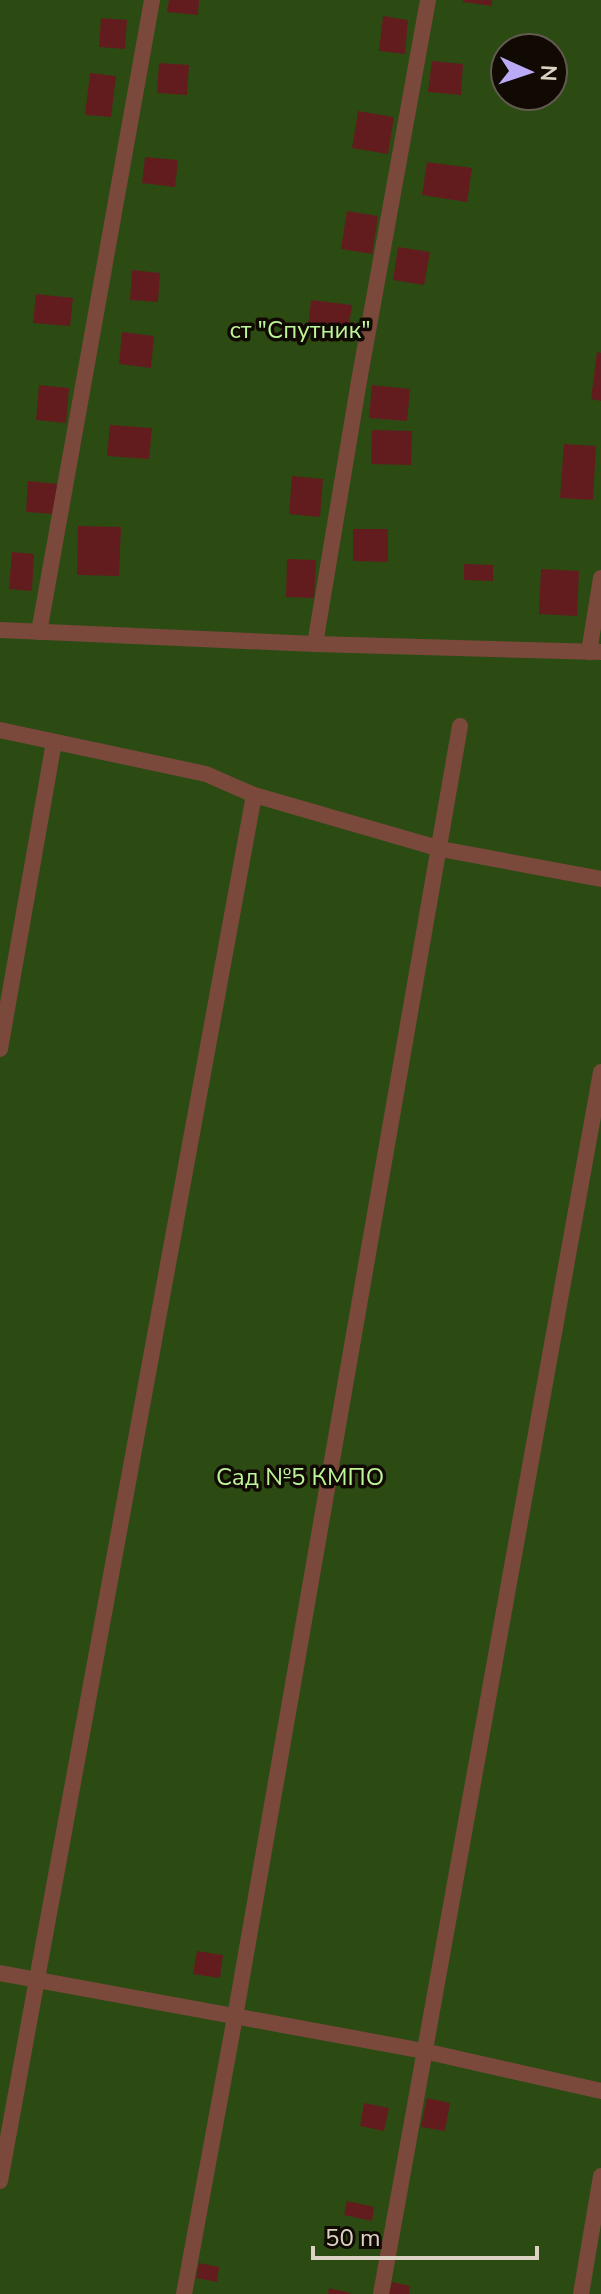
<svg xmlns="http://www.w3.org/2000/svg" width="601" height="2294" font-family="'Nunito Sans',sans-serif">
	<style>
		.green { fill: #2c4b13; fill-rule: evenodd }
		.building { fill: #631c1e }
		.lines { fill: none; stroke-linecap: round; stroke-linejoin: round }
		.lane { stroke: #7b483c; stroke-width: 16 }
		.labels { text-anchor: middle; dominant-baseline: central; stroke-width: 7; stroke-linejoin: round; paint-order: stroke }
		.park-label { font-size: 24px; fill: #bdf599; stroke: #110a03 }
	</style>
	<rect width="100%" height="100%" fill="#2e1f06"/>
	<!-- green -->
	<path class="green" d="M0,0H601V2294H0ZM505,48H553V96H505Z"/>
	<!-- building -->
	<g class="building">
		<path d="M169,0H199L198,15L167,12Z"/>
		<path d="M463,0H492V6L463,2Z"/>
		<path d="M383,16L408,20L405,54L379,51Z"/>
		<path d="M101,18L127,20L125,49L99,47Z"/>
		<path d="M432,61L463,64L461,95L428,92Z"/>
		<path d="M159,63L189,65L187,95L157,93Z"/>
		<path d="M90,73L116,76L111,117L85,115Z"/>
		<path d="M358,111L394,117L388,154L352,148Z"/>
		<path d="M145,157L178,160L175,187L142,183Z"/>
		<path d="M427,162L472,168L467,202L422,195Z"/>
		<path d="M347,211L378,216L372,254L341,249Z"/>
		<path d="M398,247L430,252L424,285L393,280Z"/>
		<path d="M132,270L160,273L158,302L130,300Z"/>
		<path d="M36,294L73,298L70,326L33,323Z"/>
		<path d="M311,300L352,305L348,331L308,326Z"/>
		<path d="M122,332L154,336L151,368L119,364Z"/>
		<path d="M597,352L601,353V401L591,399Z"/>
		<path d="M39,385L69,388L66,423L36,420Z"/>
		<path d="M372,385L410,389L407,421L369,418Z"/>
		<path d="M110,425L152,428L149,459L107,456Z"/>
		<path d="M372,430L412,431L411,465L371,464Z"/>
		<path d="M564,444L596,446L593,500L560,498Z"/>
		<path d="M292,476L323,479L320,517L289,514Z"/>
		<path d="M28,481L58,484L55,514L26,512Z"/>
		<path d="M78,526L121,527L119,576L77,575Z"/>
		<path d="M353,529H388V562L353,561Z"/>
		<path d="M12,552L34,554L32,591L9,589Z"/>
		<path d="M287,559L316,560L314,598L286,597Z"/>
		<path d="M464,564L493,565V581L464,580Z"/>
		<path d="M541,569L579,571L577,616L539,614Z"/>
		<path d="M197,1951L223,1955L220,1978L193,1974Z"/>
		<path d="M427,2098L450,2103L445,2131L421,2127Z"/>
		<path d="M364,2103L389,2108L384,2131L360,2126Z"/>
		<path d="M347,2201L374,2207L372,2221L344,2215Z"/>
		<path d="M199,2263L219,2267L217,2282L196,2278Z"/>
		<path d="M392,2282L410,2286L409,2294H389Z"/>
		<path d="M329,2288L350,2293V2294H328Z"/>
	</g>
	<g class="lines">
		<!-- lane -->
		<g class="lane">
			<path d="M0,630L315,644L601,652"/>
			<path d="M39,632L152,0"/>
			<path d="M315,644L359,381L428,0"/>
			<path d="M589,652L601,578"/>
			<path d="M0,730L206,774L254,795L441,849L601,879"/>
			<path d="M0,1049L54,742"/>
			<path d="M0,1973L424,2051L601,2091"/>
			<path d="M0,2181L254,795"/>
			<path d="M184,2294L235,2017L460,726"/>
			<path d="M381,2294L601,1072"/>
			<path d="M581,2294L601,2176"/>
		</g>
	</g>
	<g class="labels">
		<!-- park labels -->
		<g class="park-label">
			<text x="300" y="330">ст "Спутник"</text>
			<text x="300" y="1477">Сад №5 КМПО</text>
		</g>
	</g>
	<!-- north arrow -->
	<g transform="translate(529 72) rotate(93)"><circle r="38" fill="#110a03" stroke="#625a50" stroke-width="2"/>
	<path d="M0-6L14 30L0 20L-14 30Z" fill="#bbaaf6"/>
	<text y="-12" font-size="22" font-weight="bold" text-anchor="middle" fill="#dcd2c4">N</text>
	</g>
	<!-- scale -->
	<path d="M313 2246v12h224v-12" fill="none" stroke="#dcd2c4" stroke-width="4"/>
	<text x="325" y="2246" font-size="24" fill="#dcd2c4" stroke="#110a03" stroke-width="6" paint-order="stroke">50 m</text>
</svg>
